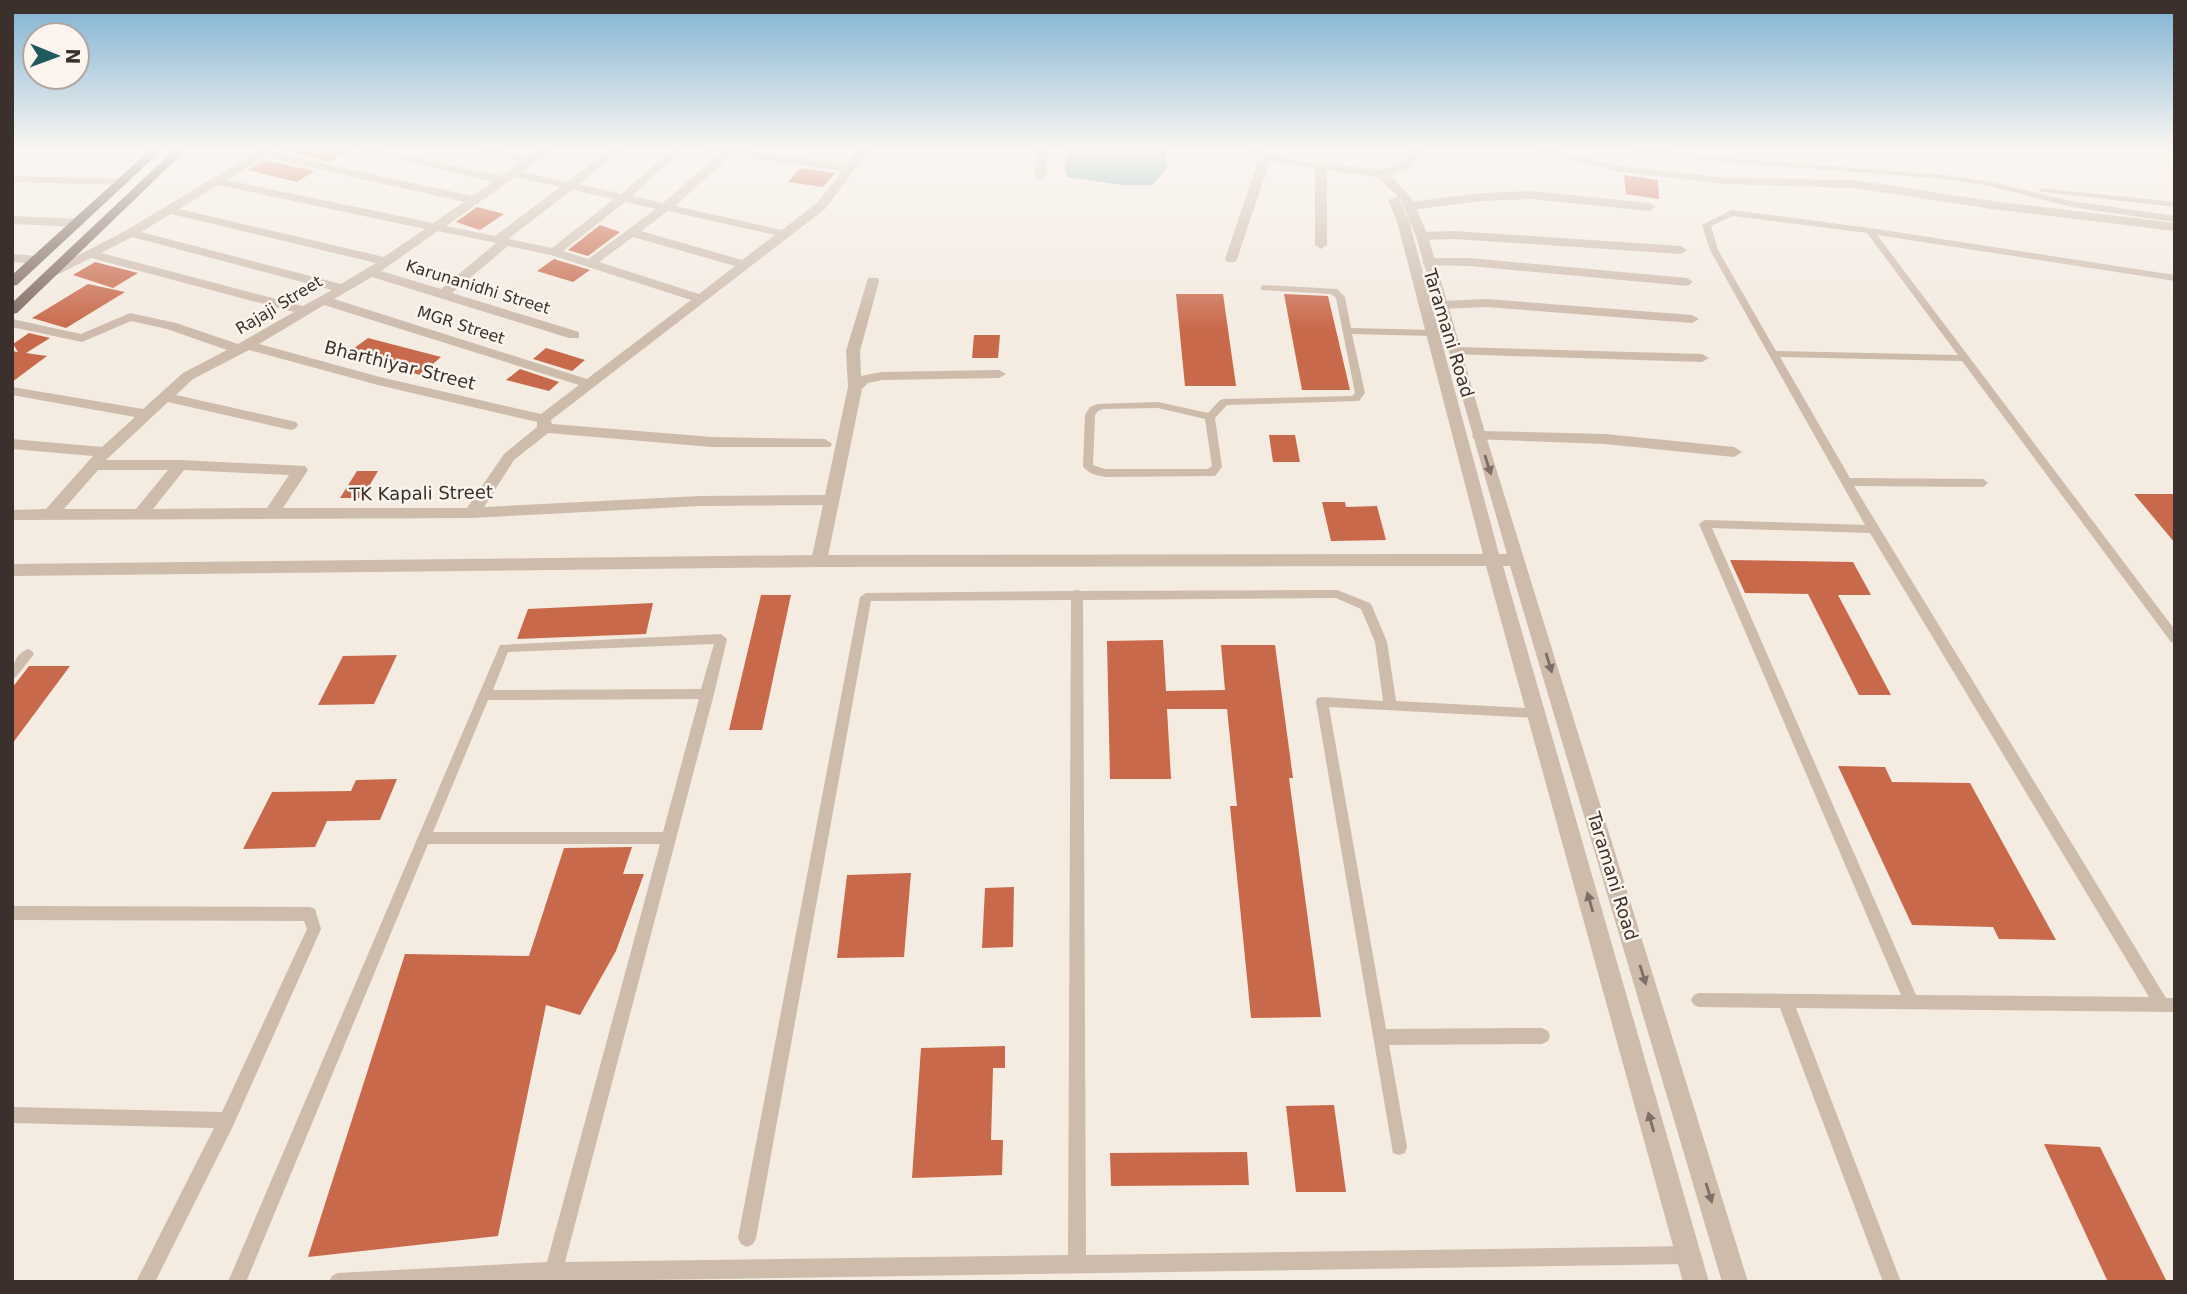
<svg xmlns="http://www.w3.org/2000/svg" width="2187" height="1294" font-family="'DejaVu Sans',sans-serif">
	<style>
		.water { fill: #7fb0b2 }
		.building { fill: #c8694b }
		.lines { fill: none; stroke-linecap: round; stroke-linejoin: round }
		.service { fill: #cdbbac; fill-rule: evenodd }
		.minor { fill: #cdbbac; fill-rule: evenodd }
		.tertiary { fill: #cdbbac; fill-rule: evenodd }
		.primary { fill: #7d675c; fill-rule: evenodd }
		.oneway { fill: #7d6f65 }
		.labels { text-anchor: middle; dominant-baseline: central; stroke-width: 5; stroke-linejoin: round; paint-order: stroke }
		.far-street-label { font-size: 16px; fill: #3b302b; stroke: #fbf5ee }
		.street-label { font-size: 18px; fill: #3b302b; stroke: #fbf5ee }
	</style>
	<rect width="100%" height="100%" fill="#f4ebe1"/>
	<!-- water -->
	<path class="water" d="M1069,149H1167L1166,170L1152,185H1122L1067,177L1065,164Z"/>
	<!-- building -->
	<g class="building">
		<path d="M277,149H350L329,162Z"/>
		<path d="M264,160L314,171L297,182L248,170Z"/>
		<path d="M800,168L835,173L823,187L788,182Z"/>
		<path d="M1624,175L1658,180L1659,199L1626,194Z"/>
		<path d="M477,207L504,214L480,230L456,222Z"/>
		<path d="M600,225L620,232L588,256L568,250Z"/>
		<path d="M554,259L590,270L573,282L537,271Z"/>
		<path d="M95,262L138,273L113,288L73,275Z"/>
		<path d="M88,284L125,292L66,328L32,318Z"/>
		<path d="M1176,294H1223L1236,386H1185Z"/>
		<path d="M1284,294L1328,296L1350,390H1302Z"/>
		<path d="M29,333L50,338L26,353L47,356L12,382V351L18,352L13,344Z"/>
		<path d="M974,335H1000L998,358H972Z"/>
		<path d="M368,338L441,357L420,375L346,354Z"/>
		<path d="M546,348L585,360L572,371L533,359Z"/>
		<path d="M520,369L559,382L549,391L506,380Z"/>
		<path d="M1269,435H1295L1300,462H1273Z"/>
		<path d="M357,471H378L362,498H340Z"/>
		<path d="M2134,494H2175V543Z"/>
		<path d="M1322,502H1345L1346,507L1377,506L1386,540L1331,541Z"/>
		<path d="M1730,560L1853,562L1871,595H1838L1891,695H1859L1808,594L1745,593Z"/>
		<path d="M761,595H791L762,730H729Z"/>
		<path d="M653,603L646,634L517,639L528,609Z"/>
		<path d="M1163,640L1166,691L1225,690L1221,645H1275L1293,778H1289L1321,1017L1251,1018L1230,806H1237L1227,709H1167L1171,779H1110L1107,641Z"/>
		<path d="M397,655L374,704L318,705L343,656Z"/>
		<path d="M29,666H70L12,744V688Z"/>
		<path d="M1838,766L1885,767L1892,782L1970,783L2056,940L1999,939L1993,927L1912,925Z"/>
		<path d="M397,779L380,820L327,821L315,847L243,849L272,792L351,791L356,780Z"/>
		<path d="M632,847L623,874H644L616,951L580,1015L546,1005L498,1236L308,1257L405,954L529,956L564,848Z"/>
		<path d="M911,873L904,957L837,958L847,875Z"/>
		<path d="M1014,887L1013,947L982,948L985,888Z"/>
		<path d="M1005,1046V1068H993L991,1140H1003L1002,1175L912,1178L921,1048Z"/>
		<path d="M1334,1105L1346,1192H1296L1286,1106Z"/>
		<path d="M2044,1144L2100,1147L2167,1282H2108Z"/>
		<path d="M1247,1152L1249,1185L1111,1186L1110,1153Z"/>
	</g>
	<g class="lines">
		<!-- service -->
		<g class="service">
			<path d="M1628,149H1650L1725,158L1945,175L1990,182L2071,201L2175,216V222L2071,207L1990,186L1945,179L1725,162L1632,151Z"/>
			<path d="M2040,188L2175,202V207L2043,192H2040Z"/>
			<path d="M1732,210L1870,228L2175,275V281L1877,235L2175,630V643L2171,642L1962,361L1780,357L1850,478L1983,479L1988,483L1983,487L1854,486L2166,998H2175V1012L1796,1008L1901,1282H1883L1780,1008L1699,1007L1694,1005L1691,1000L1694,995L1699,993L1901,995L1699,524L1705,520L1865,525L1710,250L1702,225ZM1733,216L1867,233L1958,355L1776,351L1718,250L1711,226ZM1712,528L1870,533L2149,997L1916,995Z"/>
			<path d="M1264,285L1337,289L1345,297L1351,328L1433,330L1438,333L1433,336L1352,334L1365,393L1359,401L1227,405L1215,418L1222,467L1215,476L1105,477C1096,475 1088,474 1083,466L1085,415L1090,407L1098,404L1158,402L1208,413L1220,400L1224,399L1352,396L1355,393L1336,298L1331,294L1261,290V286ZM1158,408L1205,419L1212,466L1208,469H1105L1093,465L1095,415L1098,411L1103,409Z"/>
			<path d="M1077,590L1081,591L1337,590L1370,603L1372,606L1387,642L1396,701L1542,709L1543,713L1542,717L1537,718L1329,707L1386,1029L1542,1028L1548,1031L1550,1036L1548,1041L1542,1044L1389,1045L1407,1147L1405,1153L1399,1155L1393,1153L1316,702L1317,698L1322,697L1383,701L1375,642L1361,609L1336,598L1083,600L1086,1255L1689,1246L1695,1249L1698,1255L1695,1261L1689,1264L517,1282H329L332,1276L338,1273L547,1262L660,844H428L246,1282H228L500,645L721,634L727,639L714,694L565,1262L1068,1255L1071,600L871,601L756,1238L753,1244L747,1247L741,1244L738,1238L860,597L866,593L1073,591ZM714,644L701,689L493,690L508,652ZM699,699L663,832H433L488,700Z"/>
			<path d="M28,649L32,651L34,654L16,677L12,679C12,666 15,654 28,649Z"/>
			<path d="M12,906L310,907L315,909L321,929L233,1126L155,1282H136L214,1128L12,1123V1107L222,1112L307,929L304,921L12,920Z"/>
		</g>
		<!-- minor -->
		<g class="minor">
			<path d="M261,149H274L272,152L472,196L493,182L356,149H376L501,176L521,162L475,149H493L528,157L541,149H553L523,172L567,182L611,149H623L579,184L621,194L672,149H683L632,196L663,203L719,154L699,149H729L847,164L858,149H870L825,209L551,420L552,424L712,437L825,439L832,444L830,447H712L548,433L514,460L484,507L700,496L825,495L848,387L846,351L868,278H878L879,281L860,351L861,376L882,372L999,370L1006,374L999,378L882,380L868,383L862,389L827,561L819,567L811,561L823,505L700,506L472,518L12,520V510L46,509L93,456L12,449V439L102,447L135,417L12,395V387L143,409L183,373L227,350L167,329L131,321L82,342L12,327V319L81,334L130,313L176,323L238,344L294,312L91,258L59,274L54,275L48,271L127,230ZM730,156L842,171L817,203L782,230L675,206ZM264,157L464,202L433,223L227,180ZM515,177L560,187L495,236L446,226ZM218,185L425,229L384,257L179,209ZM572,190L614,199L552,248L508,239ZM625,202L656,209L588,259L563,251ZM668,211L775,235L742,260L641,231ZM171,214L376,263L341,284L141,232ZM438,231L496,243L441,289L381,271ZM132,237L332,290L303,306L101,253ZM633,237L735,266L699,294L599,262ZM508,246L551,255L691,300L587,379L334,299L372,277L569,338H579V332L452,293ZM324,305L579,385L541,414L380,377L259,344ZM249,350L378,385L537,422V427L504,454L467,508H283L308,470L305,466L180,460H106L168,402L291,430L296,428L298,425L296,422L176,395L193,379ZM98,470H168L136,509H64ZM184,470L289,475L267,508L153,509Z"/>
			<path d="M1037,149H1048L1046,176L1040,179L1034,176Z"/>
			<path d="M1265,155L1271,158L1237,259L1235,262H1227L1225,259L1259,158Z"/>
			<path d="M1321,165L1327,168V245L1321,249L1315,245V168Z"/>
			<path d="M12,176L123,179L129,182L123,185L12,182Z"/>
			<path d="M1530,191L1650,203L1656,207L1650,211L1530,199L1482,201L1409,210L1403,206L1409,202L1482,193Z"/>
			<path d="M12,216L79,219L85,223L79,227L12,224Z"/>
			<path d="M1455,231L1681,246L1687,250L1681,254L1455,239L1422,240L1416,236L1422,232Z"/>
			<path d="M12,254L37,256L43,260L37,264L12,262Z"/>
			<path d="M1428,258H1469L1687,278L1693,282L1687,286L1469,266L1424,265L1422,262Z"/>
			<path d="M1486,299L1692,315L1699,319L1692,323L1486,307L1440,309L1433,305L1440,301Z"/>
			<path d="M1456,347L1702,354L1709,358L1702,362L1451,354V348Z"/>
			<path d="M1479,431L1605,434L1734,447L1742,452L1734,457L1605,444L1474,439L1472,436L1474,433Z"/>
		</g>
		<!-- tertiary -->
		<g class="tertiary">
			<path d="M1240,149H1256L1296,160L1381,170L1399,164L1414,149H1426L1407,168L1390,175L1412,199L1428,236L1486,436L1748,1282H1722L1510,566H1503L1709,1282H1683L1486,566L819,567L12,576V564L819,555L1483,554L1397,221L1388,200L1398,197L1378,177L1279,163ZM1399,198L1401,200L1416,236L1507,554H1499L1409,221Z"/>
			<path d="M1527,149H1547L1620,166L1727,178L1854,180L1992,201L2175,223V231L1992,209L1854,188L1727,184L1620,172Z"/>
		</g>
		<!-- primary -->
		<g class="primary">
			<path d="M151,149H163L17,285L12,286V275Z"/>
			<path d="M175,149H187L17,313L12,314V303Z"/>
		</g>
	</g>
	<!-- one-way arrows -->
	<defs><path id="oneway-solid" d="M-6-.8H1V-3.2L6.5 0L1 3.2V.8H-6Z" transform="scale(1.75)"/></defs>
	<g class="oneway">
		<use href="#oneway-solid" transform="translate(1488 465) rotate(72)"/>
		<use href="#oneway-solid" transform="translate(1549 663) rotate(73)"/>
		<use href="#oneway-solid" transform="translate(1590 902) rotate(-106)"/>
		<use href="#oneway-solid" transform="translate(1643 975) rotate(73)"/>
		<use href="#oneway-solid" transform="translate(1651 1122) rotate(-106)"/>
		<use href="#oneway-solid" transform="translate(1709 1193) rotate(73)"/>
	</g>
	<!-- sky -->
	<linearGradient id="sky" x2="0" y2="1"><stop stop-color="#7eb2d2"/><stop offset="0.45" stop-color="#faf6f2"/><stop offset="1" stop-color="#faf6f2" stop-opacity="0"/></linearGradient>
	<rect width="2187" height="330" fill="url(#sky)"/>
	<g class="labels">
		<!-- far-street labels -->
		<g class="far-street-label">
			<text transform="translate(478 287) rotate(17)">Karunanidhi Street</text>
			<text transform="translate(279 305) rotate(-31)">Rajaji Street</text>
			<text transform="translate(461 325) rotate(18)">MGR Street</text>
		</g>
		<!-- street labels -->
		<g class="street-label">
			<text transform="translate(1449 333) rotate(73)">Taramani Road</text>
			<text transform="translate(400 365) rotate(14)">Bharthiyar Street</text>
			<text transform="translate(421 493) rotate(-1)">TK Kapali Street</text>
			<text transform="translate(1613 876) rotate(73)">Taramani Road</text>
		</g>
	</g>
	<!-- border -->
	<rect width="2187" height="1294" fill="none" stroke="#3b302b" stroke-width="28"/>
	<!-- north arrow -->
	<g transform="translate(56 56) rotate(91)"><circle r="33" fill="#fbf5ee" stroke="#aea6a0" stroke-width="2"/>
	<path d="M0-5L12 26L0 18L-12 26Z" fill="#1f5a5e"/>
	<text y="-10" font-size="19" font-weight="bold" text-anchor="middle" fill="#3b302b">N</text>
	</g>
</svg>
